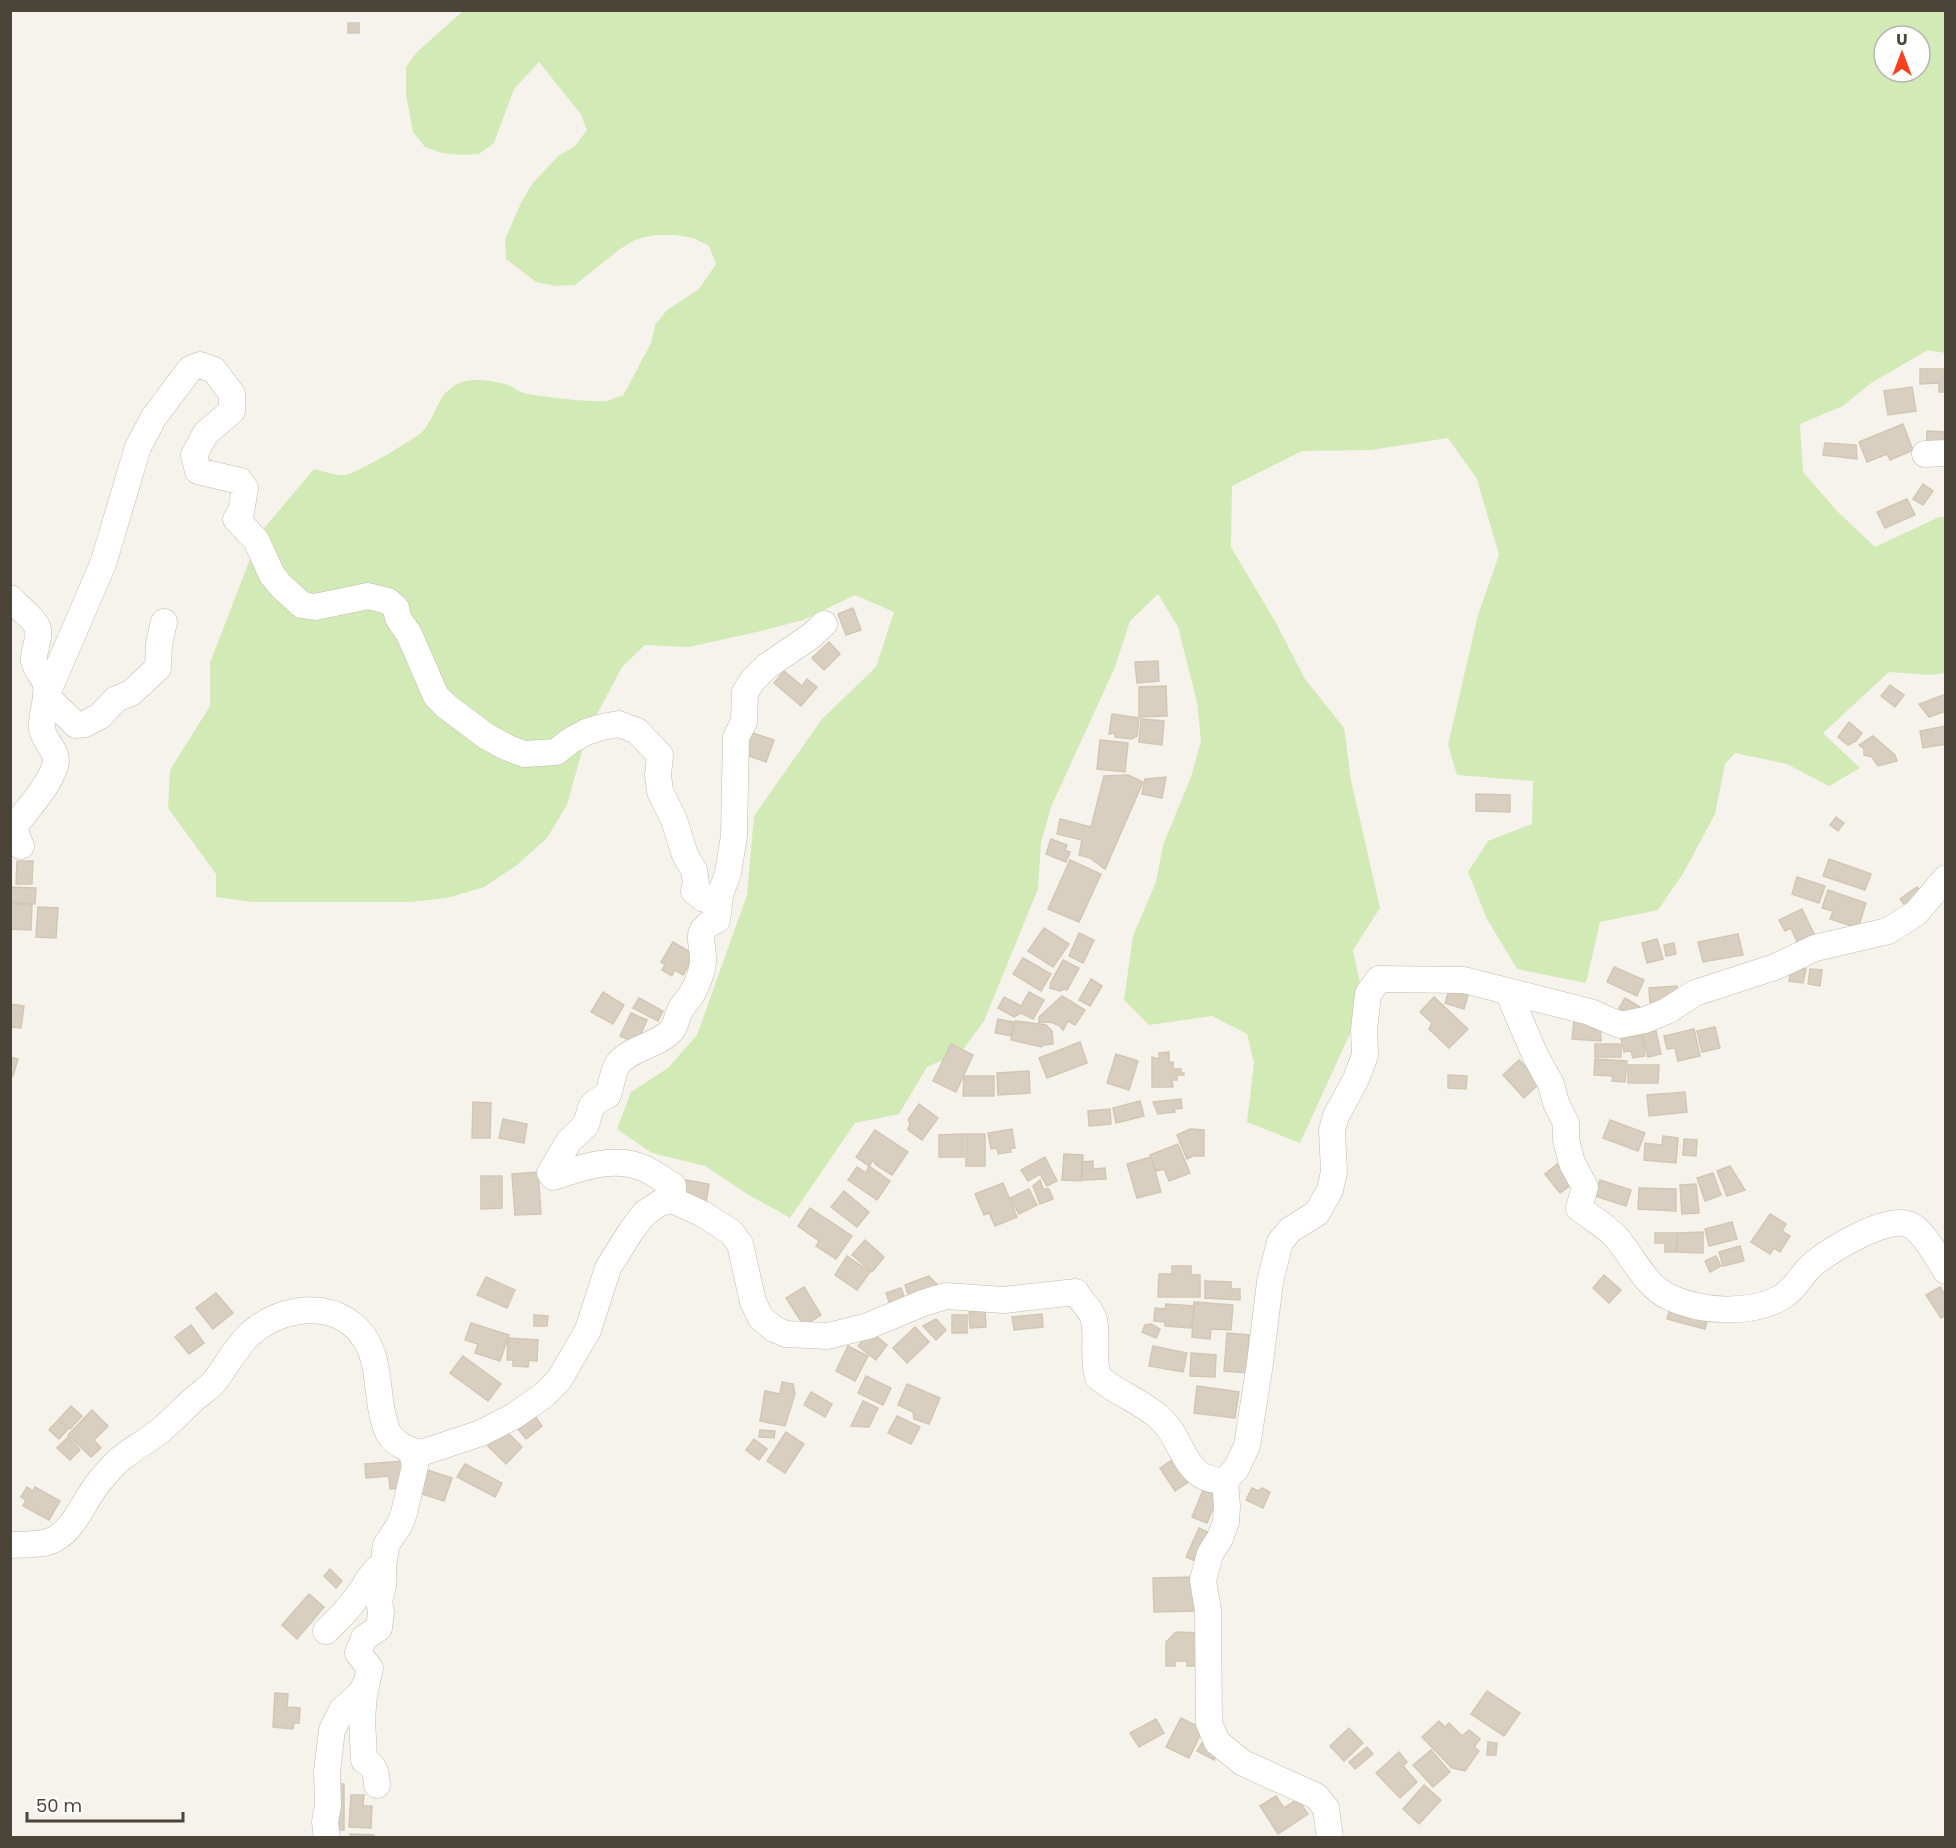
<svg xmlns="http://www.w3.org/2000/svg" width="1956" height="1848" font-family="Poppins,sans-serif">
	<style>
		.green { fill: #d2eab5; fill-rule: evenodd }
		.building { fill: #d8cfc1; stroke: #d3c7b4; stroke-width: 1.5 }
		.lines { fill: none; stroke-linecap: round; stroke-linejoin: round }
		.minor-casing { stroke: #c2bbae; stroke-width: 27 }
		.minor { stroke: #fff; stroke-width: 26 }
	</style>
	<rect width="100%" height="100%" fill="#f6f3ec"/>
	<!-- green -->
	<path class="green" d="M463,11H1945V353L1928,350L1871,383L1843,406L1800,424L1803,472L1837,511L1875,547L1939,517H1945V673L1931,675L1889,672L1823,733L1860,768L1829,786L1787,764L1735,753L1725,764L1715,814L1684,872L1658,910L1600,922L1586,983L1517,969L1487,919L1468,872L1488,841L1532,824L1533,781L1457,775L1448,745L1478,615L1499,555L1477,479L1448,438L1371,450L1302,451L1232,486L1231,547L1276,623L1305,679L1344,728L1351,780L1380,908L1353,950L1364,1003L1300,1143L1247,1122L1254,1063L1247,1034L1212,1016L1149,1025L1124,1000L1133,936L1156,882L1163,845L1191,777L1201,741L1197,702L1178,627L1158,594L1130,621L1115,667L1051,807L1041,843L1038,889L984,1021L962,1051L927,1067L899,1114L855,1123L790,1218L747,1194L705,1166L652,1153L617,1129L631,1092L668,1068L697,1035L747,895L754,816L822,719L876,667L894,612L855,595L803,620L761,631L689,647L645,645L622,667L587,733L567,805L547,838L517,865L484,887L447,898L410,902H253L216,897V874L168,808L170,770L210,706V663L260,533L314,469C323,471 336,476 345,475C354,475 419,437 424,430C439,410 437,392 462,382C475,378 495,381 508,385C513,387 518,391 524,393C534,396 597,403 606,401C611,400 617,397 623,396L651,343L655,325L667,310L699,289L716,264L709,246L693,238L675,235H655L637,239L620,249L575,285L556,286L536,282L506,259L505,239L521,203L532,184L558,156L575,146L587,130L580,113L539,62L514,89L494,143L479,154L462,155L442,153L425,147L413,132L406,95V67L417,52ZM1884,36H1920V72H1884Z"/>
	<!-- building -->
	<g class="building">
		<rect x="348" y="23" width="11" height="10"/>
		<path d="M1920,369H1946V392H1939V383L1920,384Z"/>
		<path d="M1912,387L1916,411L1888,415L1884,391Z"/>
		<path d="M1903,424L1913,450L1890,460L1887,454L1867,462L1859,442Z"/>
		<path d="M1927,431L1946,432V455L1926,454Z"/>
		<path d="M1825,443L1856,445L1857,459L1823,455Z"/>
		<path d="M1923,484L1933,491L1923,505L1913,499Z"/>
		<path d="M1907,499L1915,515L1885,528L1877,512Z"/>
		<path d="M853,608L861,630L846,635L838,614Z"/>
		<path d="M829,642L840,654L824,670L812,658Z"/>
		<path d="M1158,661L1159,681L1137,683L1135,662Z"/>
		<path d="M784,671L802,686L807,679L817,687L801,706L774,683Z"/>
		<path d="M1890,685L1904,695L1895,707L1881,696Z"/>
		<path d="M1166,686L1167,716L1139,717V687Z"/>
		<path d="M1946,694V711L1929,717L1919,704Z"/>
		<path d="M1112,714L1139,718L1137,736L1131,739L1115,737V733L1109,734Z"/>
		<path d="M1141,719L1164,721L1162,745L1139,742Z"/>
		<path d="M1849,722L1862,733L1856,741L1848,745L1838,737Z"/>
		<path d="M1946,726V744L1923,748L1920,731Z"/>
		<path d="M750,732L774,740L766,762L743,754Z"/>
		<path d="M1873,736L1895,755L1897,761L1878,766L1872,757L1864,755V749L1859,745Z"/>
		<path d="M1100,740L1128,743L1125,772L1097,769Z"/>
		<path d="M1128,775L1143,782L1105,869L1090,858L1079,855L1082,840L1057,834L1060,819L1091,827L1104,776Z"/>
		<path d="M1166,777L1162,798L1142,794L1145,779Z"/>
		<path d="M1476,794L1510,795V812L1476,811Z"/>
		<path d="M1836,817L1844,823L1838,831L1830,825Z"/>
		<path d="M1051,839L1067,845L1065,850L1070,852L1066,862L1046,854Z"/>
		<path d="M1829,859L1871,874L1865,890L1823,876Z"/>
		<path d="M1070,860L1101,874L1079,922L1048,909Z"/>
		<path d="M17,861H33L32,884H16Z"/>
		<path d="M1797,877L1825,886L1819,903L1792,894Z"/>
		<path d="M10,887L36,888L35,904L10,903Z"/>
		<path d="M1917,887L1923,895L1906,907L1900,899Z"/>
		<path d="M1828,890L1866,903L1858,928L1830,919L1833,911L1822,908Z"/>
		<path d="M10,904L32,905L31,930L10,929Z"/>
		<path d="M38,907L58,908L56,938L36,937Z"/>
		<path d="M1802,909L1814,934L1797,942L1791,928L1785,931L1779,920Z"/>
		<path d="M1044,928L1069,944L1053,967L1028,951Z"/>
		<path d="M1079,933L1094,940L1083,963L1069,956Z"/>
		<path d="M1738,934L1743,955L1703,962L1698,942Z"/>
		<path d="M1657,939L1663,959L1647,963L1642,943Z"/>
		<path d="M673,942L695,955L683,975L675,970L672,976L662,970L665,965L661,962Z"/>
		<path d="M1674,943L1676,954L1666,956L1664,945Z"/>
		<path d="M1023,958L1051,974L1041,991L1013,974Z"/>
		<path d="M1063,960L1079,968L1067,990L1064,989L1060,991L1050,988L1051,982Z"/>
		<path d="M1614,967L1644,980L1637,996L1607,982Z"/>
		<path d="M1791,967L1806,969L1803,983L1789,981Z"/>
		<path d="M1810,969L1822,970L1820,986L1808,984Z"/>
		<path d="M1091,979L1102,986L1090,1006L1079,1000Z"/>
		<path d="M1677,986L1678,1002L1650,1003L1649,988Z"/>
		<path d="M1450,987L1469,992L1464,1009L1445,1003Z"/>
		<path d="M603,992L624,1005L613,1024L591,1012Z"/>
		<path d="M1029,992L1044,1000L1033,1019L1021,1013L1014,1017L998,1008L1004,997L1021,1006Z"/>
		<path d="M1062,996L1085,1010L1075,1025L1068,1021L1063,1030L1060,1026L1050,1022L1039,1023V1017Z"/>
		<path d="M1434,997L1468,1029L1449,1048L1429,1029L1432,1023L1420,1012Z"/>
		<path d="M639,998L663,1011L658,1021L633,1008Z"/>
		<path d="M1625,998L1643,1009L1636,1019L1619,1008Z"/>
		<path d="M10,1004L24,1006L21,1028L10,1027Z"/>
		<path d="M631,1013L647,1020L637,1043L620,1036Z"/>
		<path d="M998,1019L1014,1022L1011,1036L995,1033Z"/>
		<path d="M1574,1020L1600,1022L1601,1041L1572,1039Z"/>
		<path d="M1015,1021L1046,1025L1052,1031L1053,1044L1043,1045L1042,1047L1011,1040Z"/>
		<path d="M1715,1027L1720,1048L1702,1052L1697,1031Z"/>
		<path d="M1694,1029L1700,1056L1678,1061L1675,1048L1667,1049L1664,1036Z"/>
		<path d="M1656,1031L1661,1054L1648,1057L1642,1034Z"/>
		<path d="M1642,1035L1645,1056L1633,1058L1631,1051L1624,1052L1621,1038Z"/>
		<path d="M1080,1042L1087,1063L1047,1078L1039,1058Z"/>
		<path d="M951,1044L973,1055L956,1092L933,1081Z"/>
		<rect x="1595" y="1044" width="26" height="13"/>
		<path d="M1169,1052V1063L1173,1062V1069H1181V1073H1184V1075H1177V1080H1172L1173,1087H1152V1057L1159,1059V1053Z"/>
		<path d="M1116,1054L1138,1061L1129,1090L1107,1083Z"/>
		<path d="M10,1057L18,1059L13,1076L10,1075Z"/>
		<path d="M1595,1059L1627,1061L1625,1082L1612,1081L1613,1076L1594,1075Z"/>
		<path d="M1519,1060L1541,1082L1524,1098L1503,1075Z"/>
		<path d="M1628,1065H1659L1658,1083H1628Z"/>
		<path d="M1029,1071L1030,1093L998,1095L997,1073Z"/>
		<path d="M1448,1075L1467,1076L1466,1089L1448,1088Z"/>
		<path d="M964,1076H994V1096H963Z"/>
		<path d="M1685,1092L1687,1112L1649,1116L1647,1095Z"/>
		<path d="M1181,1099L1182,1108L1174,1109L1175,1112L1158,1114L1153,1102Z"/>
		<path d="M1140,1101L1144,1116L1116,1123L1113,1108Z"/>
		<path d="M473,1102L491,1103L490,1138H472Z"/>
		<path d="M919,1104L938,1118L922,1140L908,1130L910,1123L908,1120Z"/>
		<path d="M1110,1109L1111,1124L1089,1126L1088,1111Z"/>
		<path d="M503,1119L527,1124L524,1143L499,1138Z"/>
		<path d="M1610,1120L1645,1133L1638,1151L1603,1138Z"/>
		<path d="M1012,1129L1015,1148L1010,1149L1011,1152L998,1154L997,1148L991,1149L988,1133Z"/>
		<path d="M1190,1129L1204,1130V1156H1193L1187,1159L1177,1135Z"/>
		<path d="M875,1130L908,1152L892,1175L876,1165L873,1160L869,1166L856,1157Z"/>
		<path d="M964,1134V1157H939V1135Z"/>
		<rect x="966" y="1134" width="19" height="32"/>
		<path d="M1663,1136L1678,1138L1676,1163L1644,1160L1645,1143L1662,1145Z"/>
		<path d="M1684,1139L1697,1140L1696,1156L1683,1155Z"/>
		<path d="M1178,1144L1190,1173L1169,1181L1164,1169L1156,1171L1150,1155Z"/>
		<path d="M1064,1154L1083,1155L1081,1181L1062,1180Z"/>
		<path d="M1045,1157L1057,1181L1047,1186L1040,1174L1028,1181L1021,1170Z"/>
		<path d="M1151,1157L1161,1192L1137,1198L1127,1164Z"/>
		<path d="M1093,1161V1169L1105,1168L1106,1179L1083,1180L1082,1162Z"/>
		<path d="M1557,1164L1572,1184L1560,1193L1545,1174Z"/>
		<path d="M869,1166L890,1181L877,1200L848,1180L857,1167L866,1173Z"/>
		<path d="M1730,1166L1745,1190L1727,1196L1717,1171Z"/>
		<path d="M538,1172L541,1214L515,1215L512,1174Z"/>
		<path d="M1713,1173L1721,1195L1705,1201L1697,1178Z"/>
		<path d="M481,1176H502V1208L481,1209Z"/>
		<path d="M686,1180L709,1184L706,1202L682,1197Z"/>
		<path d="M1040,1180L1043,1189H1049L1053,1199L1040,1204L1033,1186Z"/>
		<path d="M1600,1180L1631,1190L1626,1206L1595,1196Z"/>
		<path d="M1003,1183L1017,1217L995,1226L989,1213L984,1215L975,1194Z"/>
		<path d="M1696,1184L1699,1213L1682,1214L1680,1185Z"/>
		<path d="M1639,1188L1676,1189V1211L1638,1209Z"/>
		<path d="M1029,1189L1037,1205L1019,1214L1010,1198Z"/>
		<path d="M844,1191L869,1212L857,1227L831,1207Z"/>
		<path d="M810,1208L852,1236L836,1259L816,1246L819,1241L798,1226Z"/>
		<path d="M1770,1214L1786,1224L1782,1231L1790,1236L1780,1252L1774,1248L1770,1254L1751,1242Z"/>
		<path d="M1732,1222L1737,1239L1709,1246L1705,1229Z"/>
		<path d="M1703,1232V1253L1677,1252V1233Z"/>
		<path d="M1655,1233H1677L1676,1252H1665V1243H1655Z"/>
		<path d="M865,1240L884,1257L872,1272L852,1255Z"/>
		<path d="M1740,1246L1744,1261L1723,1266L1719,1252Z"/>
		<path d="M847,1256L870,1272L857,1290L835,1275Z"/>
		<path d="M1716,1256L1721,1266L1710,1272L1705,1261Z"/>
		<path d="M1172,1266H1191V1275H1200V1297H1158L1159,1274H1172Z"/>
		<path d="M1604,1275L1621,1290L1609,1303L1593,1288Z"/>
		<path d="M929,1276L943,1291L911,1303L905,1285Z"/>
		<path d="M486,1277L515,1290L507,1308L477,1295Z"/>
		<path d="M1205,1281L1231,1282V1289H1240V1300L1205,1298Z"/>
		<path d="M804,1287L821,1315L804,1326L786,1298Z"/>
		<path d="M1940,1287L1946,1296V1315L1941,1318L1926,1295Z"/>
		<path d="M901,1288L907,1304L892,1310L886,1293Z"/>
		<path d="M216,1293L233,1313L213,1329L196,1308Z"/>
		<path d="M1194,1302L1233,1305L1231,1330L1211,1329L1210,1339L1192,1337Z"/>
		<path d="M1672,1302L1709,1312L1705,1329L1667,1319Z"/>
		<path d="M1166,1304L1194,1306L1191,1328L1165,1326V1322L1154,1321L1155,1308L1165,1309Z"/>
		<path d="M985,1311L986,1327L970,1328L969,1312Z"/>
		<path d="M1042,1314L1043,1327L1014,1330L1012,1317Z"/>
		<path d="M534,1315L548,1316L547,1326H534Z"/>
		<rect x="952" y="1315" width="15" height="18"/>
		<path d="M936,1319L946,1330L936,1340L923,1326Z"/>
		<path d="M471,1323L509,1335L500,1361L475,1353L478,1344L465,1340Z"/>
		<path d="M1151,1324L1160,1329L1156,1338L1142,1332L1145,1325Z"/>
		<path d="M191,1325L204,1343L189,1354L175,1337Z"/>
		<path d="M915,1327L929,1342L907,1363L893,1348Z"/>
		<path d="M870,1331L887,1345L876,1360L858,1346Z"/>
		<path d="M1227,1333L1249,1335L1247,1373L1224,1371Z"/>
		<path d="M508,1338L538,1340L537,1361L529,1360L528,1367L513,1366V1360H507Z"/>
		<path d="M848,1346L868,1356L855,1381L836,1371Z"/>
		<path d="M1153,1346L1187,1353L1183,1372L1149,1366Z"/>
		<path d="M1191,1353L1216,1355L1215,1377L1190,1376Z"/>
		<path d="M463,1356L501,1384L488,1401L450,1373Z"/>
		<path d="M866,1376L891,1388L883,1405L858,1393Z"/>
		<path d="M782,1382L793,1384L795,1394L785,1426L760,1421L765,1391L780,1394Z"/>
		<path d="M907,1384L940,1398L929,1424L914,1419L913,1412L898,1405Z"/>
		<path d="M1197,1386L1239,1392L1235,1418L1194,1413Z"/>
		<path d="M811,1392L832,1404L825,1417L804,1405Z"/>
		<path d="M863,1401L878,1408L869,1427L851,1426Z"/>
		<path d="M71,1406L82,1416L70,1429L59,1419Z"/>
		<path d="M92,1410L108,1426L94,1440L101,1448L91,1457L68,1435Z"/>
		<path d="M535,1416L542,1426L526,1439L518,1429Z"/>
		<path d="M897,1416L920,1427L911,1444L888,1433Z"/>
		<path d="M58,1420L68,1429L59,1439L49,1430Z"/>
		<path d="M505,1430L522,1447L506,1464L488,1446Z"/>
		<path d="M760,1430L775,1431L774,1438L759,1437Z"/>
		<path d="M786,1432L804,1444L785,1473L767,1461Z"/>
		<path d="M68,1437L80,1450L70,1460L57,1448Z"/>
		<path d="M754,1439L767,1449L759,1460L746,1450Z"/>
		<path d="M1178,1456L1193,1479L1175,1491L1160,1468Z"/>
		<path d="M403,1461L398,1488L390,1489L389,1476L366,1478L365,1464Z"/>
		<path d="M465,1464L502,1483L495,1497L457,1477Z"/>
		<path d="M421,1468L452,1478L444,1501L413,1491Z"/>
		<path d="M27,1487L33,1491L35,1487L60,1501L49,1520L23,1506L26,1500L21,1497Z"/>
		<path d="M1204,1488L1219,1494L1207,1523L1192,1517Z"/>
		<path d="M1252,1488L1258,1491L1262,1488L1270,1492L1263,1508L1246,1500Z"/>
		<path d="M1199,1528L1225,1540L1211,1568L1186,1557Z"/>
		<path d="M330,1569L342,1581L336,1588L324,1576Z"/>
		<path d="M1193,1577L1194,1611L1154,1612L1153,1578Z"/>
		<path d="M309,1594L324,1607L297,1639L282,1625Z"/>
		<path d="M1176,1632L1202,1633L1204,1666H1187V1661H1175V1666H1166V1642Z"/>
		<path d="M1487,1691L1520,1713L1504,1736L1471,1714Z"/>
		<path d="M275,1693L288,1694L287,1707L300,1708L299,1723H294L293,1729L273,1727Z"/>
		<path d="M1181,1718L1203,1729L1189,1758L1166,1747Z"/>
		<path d="M1156,1719L1164,1733L1139,1747L1130,1733Z"/>
		<path d="M1439,1721L1445,1727L1449,1723L1462,1736L1469,1730L1480,1739L1474,1747L1479,1751L1465,1771L1452,1768L1422,1737Z"/>
		<path d="M1349,1728L1363,1743L1344,1761L1330,1746Z"/>
		<path d="M1208,1733L1224,1741L1214,1760L1197,1751Z"/>
		<path d="M1488,1742L1497,1743L1496,1755H1487Z"/>
		<path d="M1367,1747L1373,1754L1355,1769L1349,1762Z"/>
		<path d="M1431,1750L1450,1772L1433,1787L1413,1765Z"/>
		<path d="M1399,1752L1407,1762L1403,1766L1417,1782L1400,1798L1376,1773Z"/>
		<path d="M330,1784H344V1830H338Z"/>
		<path d="M1424,1785L1441,1800L1419,1824L1403,1809Z"/>
		<path d="M351,1795H364L363,1806H372L371,1828L349,1827Z"/>
		<path d="M1276,1796L1284,1808L1298,1799L1308,1814L1278,1834L1260,1806Z"/>
		<path d="M350,1834L374,1835V1838H350Z"/>
	</g>
	<g class="lines">
		<!-- minor casing -->
		<g class="minor-casing">
			<g id="minor">
				<path d="M1925,454L1946,453"/>
				<path d="M10,598C17,605 36,621 38,629C40,639 33,651 34,661C35,670 45,677 46,686C48,701 41,714 42,728C43,742 60,751 55,766C48,787 30,806 16,824L15,831L21,846"/>
				<path d="M164,622L159,644L158,668L131,693L116,699L100,716L85,724L76,725L46,696L103,564L138,447L154,417L190,369L200,365L214,370L232,394V411L206,433L194,455L198,471L240,481L245,488L241,512L236,519L256,540L272,575L281,586L302,605L315,607L368,596L388,601L396,608L398,618L409,634L436,696L446,706L486,736L506,747L524,754L556,752L570,741L586,732L602,727L619,724L637,731L660,755L658,775L660,791L674,820L685,855L694,870L696,884L694,891L704,899L720,895"/>
				<path d="M1508,992L1535,1055L1551,1084L1556,1103L1566,1123V1140L1572,1163L1585,1187L1579,1208C1591,1218 1604,1225 1615,1236C1633,1256 1644,1285 1669,1297C1701,1312 1749,1315 1780,1298C1795,1290 1800,1276 1812,1265C1830,1250 1888,1214 1910,1225C1924,1231 1937,1258 1946,1271"/>
				<path d="M672,1200L673,1186C663,1180 652,1171 641,1167C612,1156 580,1168 553,1177L550,1173L569,1141L586,1125L591,1107L597,1101L608,1095C610,1089 614,1069 617,1065C629,1048 657,1046 671,1031C677,1025 676,1017 680,1011C683,1004 689,999 693,992C698,983 704,967 703,957C702,938 694,930 717,920L720,895L728,873L734,836L736,737L744,722L745,692L753,680L767,666L811,636L824,624"/>
				<path d="M1225,1481L1227,1506L1226,1522L1220,1538L1210,1554L1203,1580L1208,1611L1209,1723L1217,1742L1243,1763L1316,1796L1326,1808L1330,1838"/>
				<path d="M10,1545C24,1544 43,1546 55,1539C76,1527 84,1500 99,1482C106,1474 115,1462 124,1456C136,1447 149,1440 161,1430C173,1420 183,1409 194,1399C201,1393 209,1388 215,1381C227,1365 235,1348 250,1334C291,1298 358,1300 374,1360C380,1383 378,1410 388,1432C393,1443 409,1451 421,1453L481,1433L514,1416L544,1395L559,1380L588,1330L608,1268L631,1231L645,1213L660,1203L672,1200L703,1214L731,1232L740,1244L753,1302L761,1318L774,1329L786,1334L828,1336L868,1326L923,1303L946,1296L1004,1300L1076,1292C1081,1302 1091,1308 1094,1320C1098,1338 1092,1358 1098,1377C1116,1393 1141,1401 1160,1418C1186,1442 1182,1481 1225,1481L1236,1469L1247,1446L1260,1363L1270,1282L1280,1242L1290,1230L1317,1213L1330,1190L1334,1172L1332,1130L1336,1116L1356,1079L1365,1055L1364,1030L1368,994L1379,979L1464,980L1590,1012L1620,1025L1645,1020L1667,1011L1695,993L1775,967L1815,948L1888,931L1916,913L1946,878"/>
				<path d="M326,1631C337,1620 348,1610 357,1597C364,1588 368,1578 377,1569L383,1568"/>
				<path d="M377,1785C376,1773 376,1766 364,1760L362,1719L364,1695L370,1668L358,1653L364,1638L379,1628L381,1612L379,1602L383,1586V1568L386,1545L400,1524L404,1513L415,1466L412,1452"/>
				<path d="M327,1838L325,1822L328,1805L327,1771L332,1730L342,1710L361,1693L367,1681"/>
			</g>
		</g>
		<!-- minor -->
		<use href="#minor" class="minor"/>
	</g>
	<!-- border -->
	<rect width="1956" height="1848" fill="none" stroke="#4b4439" stroke-width="24"/>
	<!-- north arrow -->
	<g transform="translate(1902 54)"><circle r="28" fill="#ffffff" stroke="#b7b4b0" stroke-width="1.5"/>
	<path d="M0-4.5L10 22L0 15L-10 22Z" fill="#fc3f1d"/>
	<text y="-9" font-size="16" font-weight="bold" text-anchor="middle" fill="#4b4439">U</text>
	</g>
	<!-- scale -->
	<path d="M27 1812v9h156v-9" fill="none" stroke="#4b4439" stroke-width="3"/>
	<text x="36" y="1812" font-size="18" fill="#4b4439" stroke="#ffffff" stroke-width="4.5" paint-order="stroke">50 m</text>
</svg>
